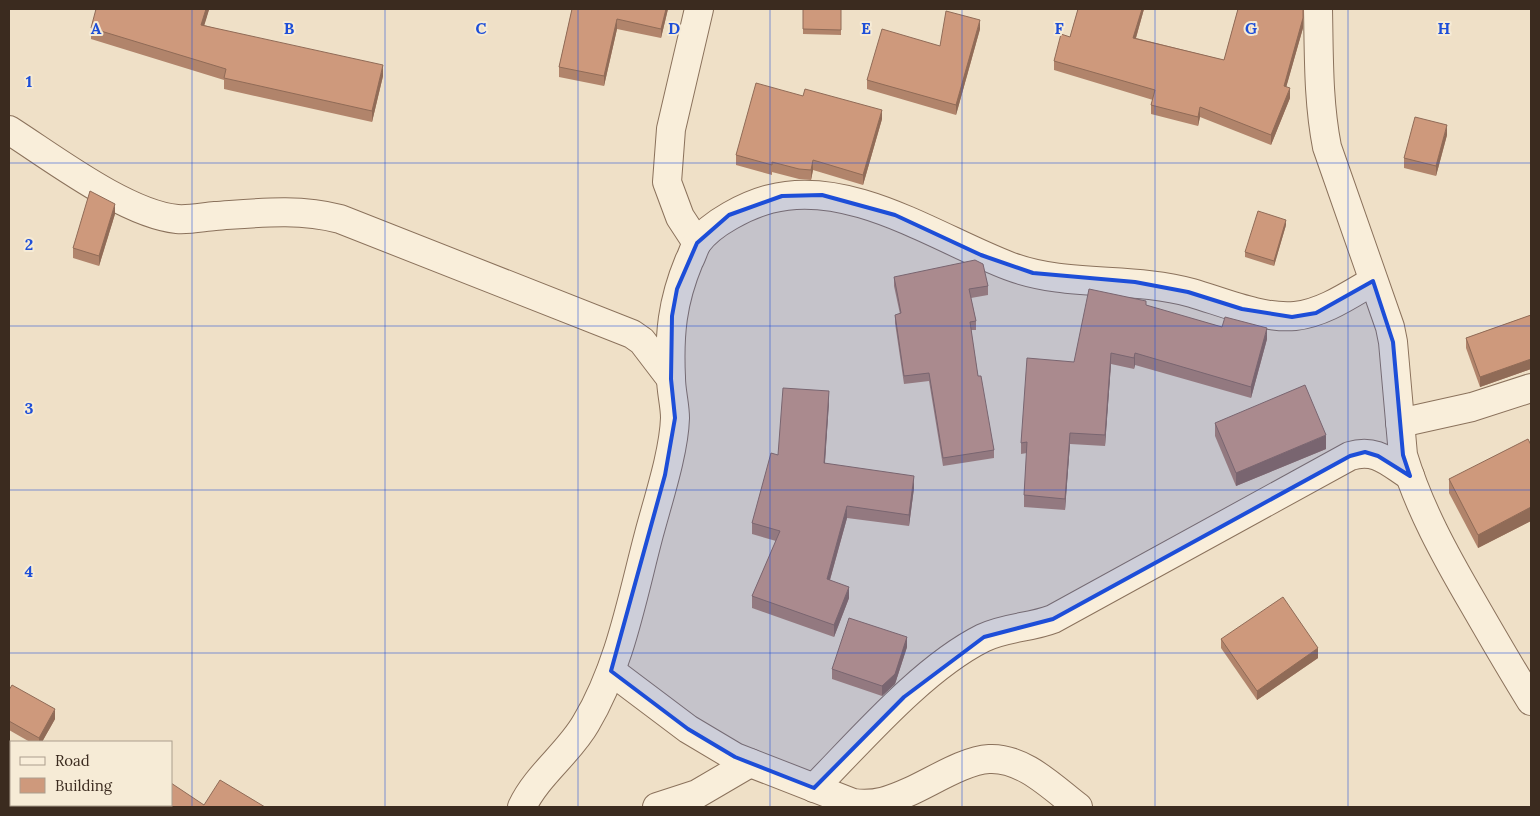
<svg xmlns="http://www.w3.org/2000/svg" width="1540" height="816" font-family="Lora,serif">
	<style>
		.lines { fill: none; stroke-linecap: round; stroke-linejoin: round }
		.minor-casing { stroke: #8b725c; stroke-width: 30 }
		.minor { stroke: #f9eeda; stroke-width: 28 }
		.wall { fill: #b1846b }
		.shaded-wall { fill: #906b57 }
		.building { fill: #ce997c; stroke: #906b57 }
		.marked { fill: #1d4ed8; fill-opacity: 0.2; stroke: #1d4ed8; stroke-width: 4; stroke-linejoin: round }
		.grid { fill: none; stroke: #1d4ed8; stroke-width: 1; stroke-opacity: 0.55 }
		.grid-label { font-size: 16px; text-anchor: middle; font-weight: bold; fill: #1d4ed8; stroke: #f6ebd6; stroke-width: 4; stroke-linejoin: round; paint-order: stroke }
	</style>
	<rect width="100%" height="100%" fill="#efe0c7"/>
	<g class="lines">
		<!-- minor casing -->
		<g class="minor-casing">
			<g id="minor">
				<path d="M1318,9C1319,55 1318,101 1327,147L1390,327L1393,342L1403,455C1419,508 1445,555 1473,603C1492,636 1511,669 1531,701"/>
				<path d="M9,130C53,158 126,214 177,219C189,220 203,217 215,216C258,213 299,208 340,219L632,334L642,341L671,379"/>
				<path d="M697,243L680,217L667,182L671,129L699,9"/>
				<path d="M1400,423L1472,407L1531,388"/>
				<path d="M611,671L688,729L735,757L853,803C876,806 891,800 911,791C933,781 966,760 989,759C1023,757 1053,788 1078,807"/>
				<path d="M814,788C862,739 923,668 983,638C1005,627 1030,628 1053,619L1350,456C1376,448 1388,462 1410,476"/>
				<path d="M522,807C537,775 569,753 586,723C620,666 632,598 649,534C658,500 674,452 675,418C675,405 671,391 671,378C669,334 672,302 689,261C692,256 694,248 697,243C711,223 747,205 770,199C850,178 936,238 1009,266C1067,288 1132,276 1192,293C1223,302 1262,319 1295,316C1323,313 1349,295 1373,281"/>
				<path d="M657,807L697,794L750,763"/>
			</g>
		</g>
		<!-- minor -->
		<use href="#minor" class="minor"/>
	</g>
	<!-- wall -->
	<g class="wall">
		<path d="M209,9L204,25L383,76L372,122L224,89V80L91,39V28Z"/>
		<path d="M572,9H668L661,38L617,29L604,86L559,77V67Z"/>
		<path d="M803,9H841V35L803,34Z"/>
		<path d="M1078,9H1144L1136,38L1224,60L1238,9H1304L1303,28L1286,87L1290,98L1271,145L1200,117L1198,126L1151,114V105L1153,100L1054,70V61L1070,37Z"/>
		<path d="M980,29L956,115L867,89V80L940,46Z"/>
		<path d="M882,119L863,185L813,170L811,180L799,179L772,172V175L736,165V155Z"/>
		<path d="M1447,135L1436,176L1404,168V158Z"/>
		<path d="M115,214L99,266L73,258V248Z"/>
		<path d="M1286,225L1274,266L1245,257V252Z"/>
		<path d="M894,277L988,286V295L971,298L976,321V330H971L978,376L994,450V458L943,466L929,381L904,384L895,323V315L900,314L894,286Z"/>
		<path d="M1146,306L1222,327L1267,339L1251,398L1135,365L1134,369L1111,364L1105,446L1070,444L1065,510L1024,507V495L1027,453L1021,454V443Z"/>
		<path d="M1531,315V369L1480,387L1466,348V338Z"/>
		<path d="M829,402L825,463L914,488L909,526L847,518L830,580L849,598L834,637L752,608V596L776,541L752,534V523L778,455Z"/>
		<path d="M1215,423L1326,449L1236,486L1215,436Z"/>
		<path d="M1531,445V521L1478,548L1449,493V479Z"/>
		<path d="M1221,639L1318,658L1257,700L1221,648Z"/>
		<path d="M907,647L895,684L882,696L832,679V669Z"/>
		<path d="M9,690L55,719L42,742H30L9,730Z"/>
	</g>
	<!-- shaded-wall -->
	<g class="shaded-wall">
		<path d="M206,9H209V10L201,36V25Z"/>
		<path d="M666,9H668L661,38V29Z"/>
		<path d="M1142,9H1144L1133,48V38Z"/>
		<path d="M1303,9V28L1284,95V86Z"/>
		<path d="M617,19V29L604,86V76Z"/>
		<path d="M980,20V29L956,115V105Z"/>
		<path d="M383,65V76L372,122V111Z"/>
		<path d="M1290,88V98L1271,145V135Z"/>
		<path d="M1200,107V117L1198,126V117Z"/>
		<path d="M882,110V119L863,185V175Z"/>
		<path d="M1447,125V135L1436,176V166Z"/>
		<path d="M813,160V170L811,180V170Z"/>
		<path d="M115,204V214L99,266V256Z"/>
		<path d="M1286,220V225L1274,266V261Z"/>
		<path d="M1267,328V339L1251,398V387Z"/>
		<path d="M1111,353V364L1105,446V435Z"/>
		<path d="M1135,353V365L1134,369V358Z"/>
		<path d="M1531,359V369L1480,387V377Z"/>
		<path d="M829,391V402L824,475V463Z"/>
		<path d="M1070,433V444L1065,510V499Z"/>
		<path d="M1326,435V449L1236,486V473Z"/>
		<path d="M914,476V488L909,526V515Z"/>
		<path d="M847,506V518L827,590V579Z"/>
		<path d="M1531,507V521L1478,548V535Z"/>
		<path d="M849,587V598L834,637V625Z"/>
		<path d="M907,637V647L895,684L882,696V686Z"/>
		<path d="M1318,648V658L1257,700V691Z"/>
		<path d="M55,709V719L42,742H39V738Z"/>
	</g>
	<!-- building -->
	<g class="building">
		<path d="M96,9H206L201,25L383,65L372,111L224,78L226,69L91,28Z"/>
		<path d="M572,9H666L661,29L617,19L604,76L559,67Z"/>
		<path d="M803,9H841V30L803,29Z"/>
		<path d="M1078,9H1142L1133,38L1224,60L1238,9H1303V18L1284,86L1290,88L1271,135L1200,107L1198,117L1151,105L1155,90L1054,61L1061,34L1070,37Z"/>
		<path d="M946,11L980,20L956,105L867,80L882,29L940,46Z"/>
		<path d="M756,83L803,96L805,89L882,110L863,175L813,160L811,170L799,169L772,162V165L736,155Z"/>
		<path d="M1415,117L1447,125L1436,166L1404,158Z"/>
		<path d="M90,191L115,204L99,256L73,248Z"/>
		<path d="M1258,211L1286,220L1274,261L1245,252Z"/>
		<path d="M975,260L983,264L988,286L969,289L976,321L970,322L978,376H981L994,450L943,458L929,373L904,376L895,315L901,313L894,277Z"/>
		<path d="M1089,289L1146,301V305L1222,327L1225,317L1267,328L1251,387L1135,353L1134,358L1111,353L1105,435L1070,433L1065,499L1024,495L1027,442L1021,443L1027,358L1074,362Z"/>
		<path d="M1531,315V359L1480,377L1466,338Z"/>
		<path d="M1305,385L1326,435L1236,473L1215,423Z"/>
		<path d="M783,388L829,391L824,463L914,476L909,515L847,506L827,579L849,587L834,625L752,596L780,531L752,523L771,453L778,455Z"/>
		<path d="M1528,439L1531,445V507L1478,535L1449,479Z"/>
		<path d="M1283,597L1318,648L1257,691L1221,639Z"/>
		<path d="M849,618L907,637L895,674L882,686L832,669Z"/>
		<path d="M12,685L55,709L39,738L9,721V690Z"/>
		<path d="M220,780L265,807H108L110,805H171V783L204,805Z"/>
	</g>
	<!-- marked area -->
	<path class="marked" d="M822,195L895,215L981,255L1033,273L1135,282L1188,292L1242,309L1292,317L1316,313L1373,281L1393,342L1403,455L1410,476L1378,456L1365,452L1350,456L1053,619L984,637L904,697L814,788L735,757L688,729L611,671L665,475L675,418L671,379L672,316L677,289L697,243L729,215L782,196Z"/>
	<!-- grid -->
	<path class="grid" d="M192,9V807M385,9V807M578,9V807M770,9V807M962,9V807M1155,9V807M1348,9V807M9,163H1531M9,326H1531M9,490H1531M9,653H1531"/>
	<g class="grid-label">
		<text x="96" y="34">A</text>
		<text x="289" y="34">B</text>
		<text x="481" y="34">C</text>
		<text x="674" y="34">D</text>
		<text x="866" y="34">E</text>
		<text x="1059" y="34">F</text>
		<text x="1251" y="34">G</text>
		<text x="1444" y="34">H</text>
		<text x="29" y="87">1</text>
		<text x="29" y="250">2</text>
		<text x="29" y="414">3</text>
		<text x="29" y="577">4</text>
	</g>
	<!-- border -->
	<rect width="1540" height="816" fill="none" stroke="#3b2b1f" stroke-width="20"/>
	<!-- legend -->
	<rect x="10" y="741" width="162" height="65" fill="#f6ebd6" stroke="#ab9e8d"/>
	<rect x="20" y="757" width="25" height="8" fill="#f9eeda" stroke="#ab9e8d"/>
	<text x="55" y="766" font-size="15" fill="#3b2b1f">Road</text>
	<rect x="20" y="778" width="25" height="15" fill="#ce997c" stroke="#ab9e8d"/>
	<text x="55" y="791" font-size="15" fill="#3b2b1f">Building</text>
</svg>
